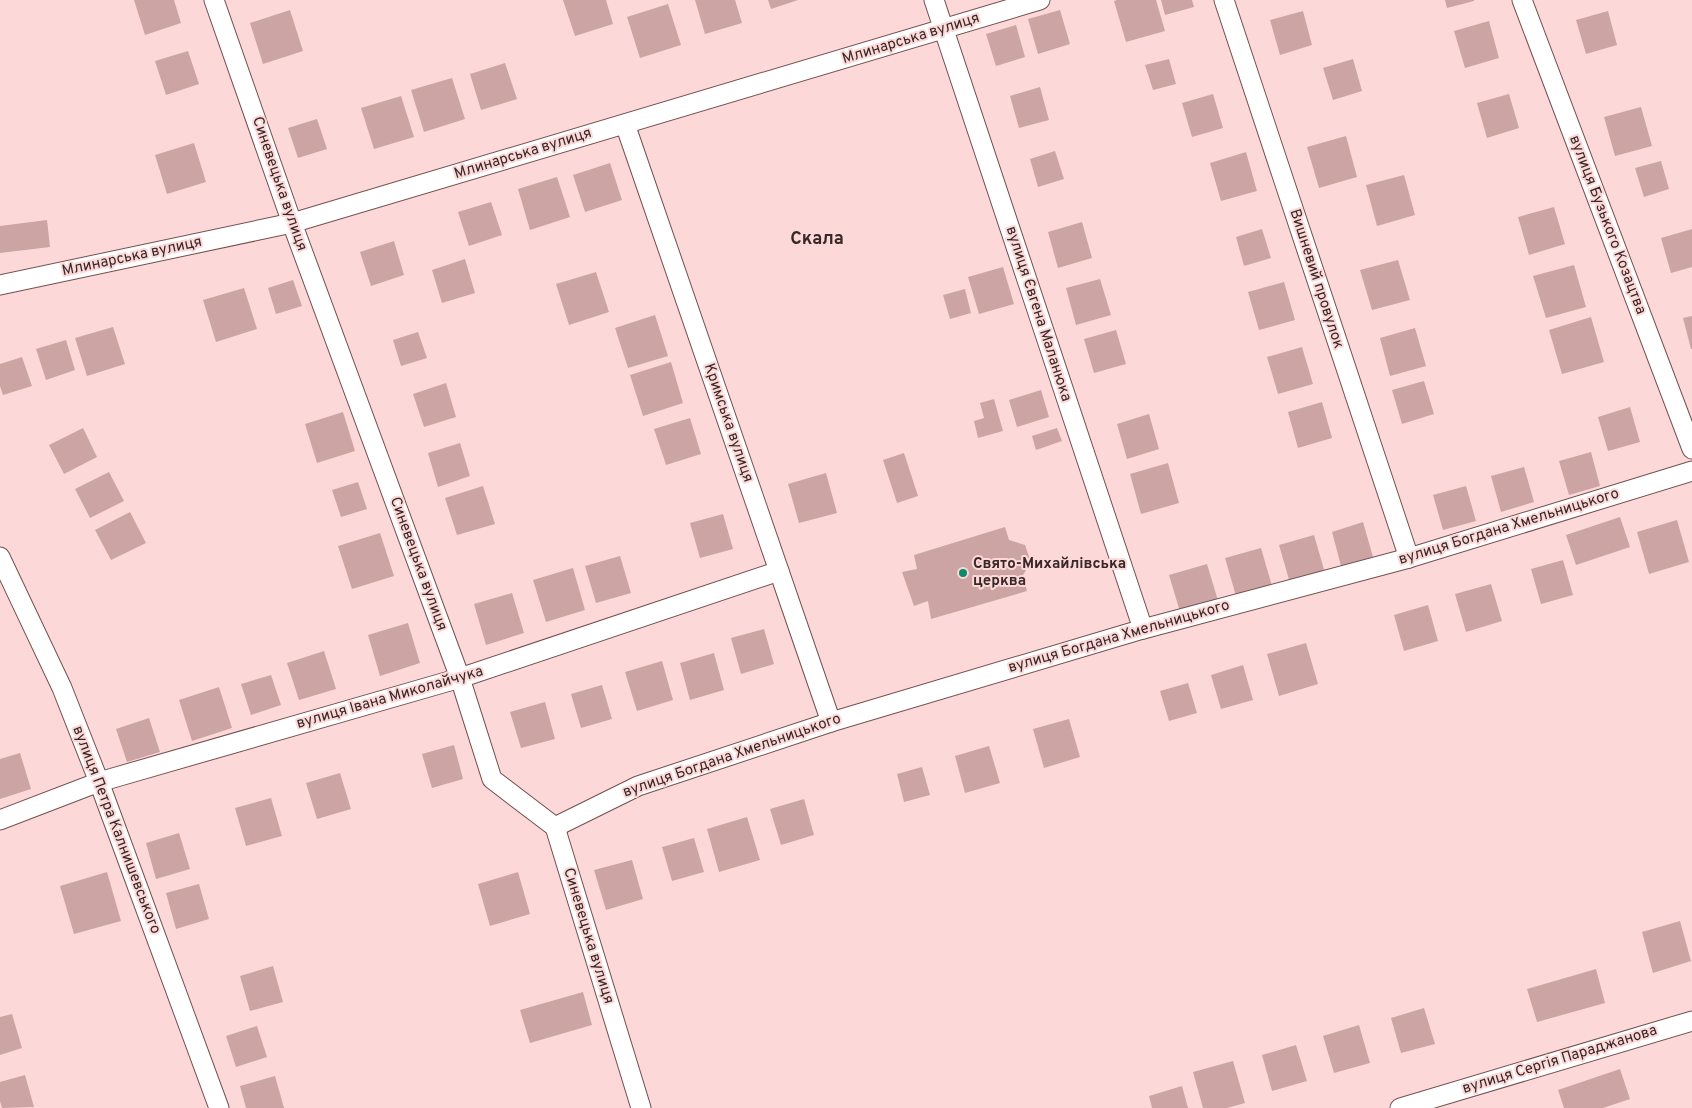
<svg xmlns="http://www.w3.org/2000/svg" width="1692" height="1108" font-family="Overpass,sans-serif">
	<style>
		.building { fill: #cca4a3 }
		.lines { fill: none; stroke-linecap: round; stroke-linejoin: round }
		.street-casing { stroke: #73504f; stroke-width: 21 }
		.street { stroke: #fff; stroke-width: 19 }
		.poi-dot { fill: #0e896c; stroke: #fcd9d8; stroke-width: 2 }
		.labels { text-anchor: middle; dominant-baseline: central; stroke-width: 4; stroke-linejoin: round; paint-order: stroke }
		.street-label { font-size: 15px; fill: #372827; stroke: #fcd9d8 }
		.poi-label { font-size: 15px; font-weight: bold; fill: #372827; stroke: #fcd9d8; text-anchor: start }
		.quarter-label { font-size: 18px; font-weight: bold; fill: #372827; stroke: #fcd9d8 }
	</style>
	<rect width="100%" height="100%" fill="#fcd9d8"/>
	<!-- building -->
	<g class="building">
		<path d="M134,0H174L181,23L145,35Z"/>
		<path d="M563,0H606L613,24L575,36Z"/>
		<path d="M695,0H735L742,23L705,34Z"/>
		<path d="M768,0H798L771,9Z"/>
		<path d="M1117,0H1156L1165,31L1126,42L1114,1Z"/>
		<path d="M1161,0H1192L1194,7L1165,15Z"/>
		<path d="M1445,0H1474V1L1447,8Z"/>
		<path d="M668,4L681,45L640,58L627,17Z"/>
		<path d="M290,10L303,51L263,64L250,23Z"/>
		<path d="M1060,10L1070,44L1038,54L1028,19Z"/>
		<path d="M1303,11L1312,45L1280,55L1270,20Z"/>
		<path d="M1608,11L1617,45L1586,54L1576,20Z"/>
		<path d="M1489,21L1499,58L1465,68L1454,31Z"/>
		<path d="M1016,25L1025,57L996,66L986,34Z"/>
		<path d="M188,51L199,84L166,95L155,61Z"/>
		<path d="M1169,59L1176,84L1153,90L1145,65Z"/>
		<path d="M1353,59L1362,91L1333,100L1323,68Z"/>
		<path d="M505,63L517,99L481,110L470,74Z"/>
		<path d="M452,78L465,119L424,132L411,90Z"/>
		<path d="M1040,87L1049,120L1019,128L1010,96Z"/>
		<path d="M1213,94L1223,128L1192,137L1182,103Z"/>
		<path d="M1509,94L1519,128L1487,138L1477,103Z"/>
		<path d="M401,96L414,137L374,149L361,108Z"/>
		<path d="M1641,107L1652,146L1615,156L1604,117Z"/>
		<path d="M317,119L327,149L298,158L288,128Z"/>
		<path d="M1346,136L1357,177L1319,188L1307,147Z"/>
		<path d="M194,143L206,182L167,194L155,155Z"/>
		<path d="M1055,151L1064,179L1038,187L1030,159Z"/>
		<path d="M1246,152L1257,191L1221,201L1210,163Z"/>
		<path d="M1661,161L1669,189L1644,197L1635,168Z"/>
		<path d="M610,163L622,200L585,212L573,175Z"/>
		<path d="M1404,175L1415,215L1377,226L1366,185Z"/>
		<path d="M557,177L570,217L530,230L518,189Z"/>
		<path d="M491,202L502,235L469,246L458,212Z"/>
		<path d="M1554,207L1565,244L1529,255L1518,217Z"/>
		<path d="M47,220L50,247L0,253V226Z"/>
		<path d="M1082,222L1092,258L1058,268L1048,232Z"/>
		<path d="M1262,229L1271,258L1244,266L1236,237Z"/>
		<path d="M1692,229V267L1671,273L1661,238Z"/>
		<path d="M394,241L404,275L371,286L360,252Z"/>
		<path d="M465,259L475,293L442,303L432,270Z"/>
		<path d="M1398,260L1410,300L1372,310L1360,270Z"/>
		<path d="M1574,265L1586,307L1546,318L1533,276Z"/>
		<path d="M1003,267L1014,304L979,314L968,277Z"/>
		<path d="M596,272L609,312L569,325L556,284Z"/>
		<path d="M1100,279L1111,315L1076,325L1066,288Z"/>
		<path d="M293,280L302,306L276,314L268,288Z"/>
		<path d="M1284,282L1295,320L1259,330L1248,292Z"/>
		<path d="M244,288L257,329L216,342L203,300Z"/>
		<path d="M965,289L971,313L950,319L943,295Z"/>
		<path d="M655,315L668,356L628,368L615,328Z"/>
		<path d="M1692,316V349H1691L1683,318Z"/>
		<path d="M1591,317L1604,362L1562,374L1549,330Z"/>
		<path d="M113,327L125,364L87,376L75,338Z"/>
		<path d="M1415,328L1426,366L1390,376L1380,338Z"/>
		<path d="M1116,330L1126,364L1094,373L1084,339Z"/>
		<path d="M418,332L427,358L401,366L393,340Z"/>
		<path d="M66,340L75,370L46,380L36,349Z"/>
		<path d="M1302,347L1313,384L1278,394L1267,357Z"/>
		<path d="M22,357L32,386L3,395L0,386V364Z"/>
		<path d="M671,362L683,403L643,416L630,375Z"/>
		<path d="M1424,381L1434,414L1402,424L1392,390Z"/>
		<path d="M446,383L456,417L424,427L413,394Z"/>
		<path d="M1041,390L1049,417L1017,427L1009,400Z"/>
		<path d="M994,399L1003,431L978,438L974,421L984,418L980,403Z"/>
		<path d="M1322,402L1332,438L1298,448L1288,412Z"/>
		<path d="M1630,407L1640,442L1608,451L1598,417Z"/>
		<path d="M343,412L355,451L317,463L305,424Z"/>
		<path d="M1149,414L1159,449L1127,459L1117,424Z"/>
		<path d="M690,418L701,454L666,465L654,429Z"/>
		<path d="M83,428L97,457L64,474L49,445Z"/>
		<path d="M1057,428L1062,441L1036,450L1032,436Z"/>
		<path d="M460,443L470,476L438,487L428,453Z"/>
		<path d="M1591,452L1600,486L1569,495L1559,461Z"/>
		<path d="M904,453L918,496L897,503L883,460Z"/>
		<path d="M1168,463L1179,503L1141,514L1130,474Z"/>
		<path d="M1524,467L1534,502L1501,512L1491,476Z"/>
		<path d="M109,472L124,501L90,518L75,489Z"/>
		<path d="M826,473L837,513L799,523L788,484Z"/>
		<path d="M358,482L367,509L341,517L332,490Z"/>
		<path d="M483,486L495,524L457,535L445,498Z"/>
		<path d="M1466,486L1476,521L1443,530L1433,495Z"/>
		<path d="M130,512L146,543L111,560L95,530Z"/>
		<path d="M723,514L733,549L700,558L690,523Z"/>
		<path d="M1620,517L1630,547L1576,565L1566,535Z"/>
		<path d="M1677,520L1689,562L1649,574L1637,532Z"/>
		<path d="M1363,522L1373,557L1341,566L1332,532Z"/>
		<path d="M1005,527L1009,540L1025,545L1031,562L1023,575L1027,591L931,619L928,601L914,606L902,572L917,569L914,555Z"/>
		<path d="M380,533L394,576L352,589L338,546Z"/>
		<path d="M1314,535L1325,573L1290,583L1279,545Z"/>
		<path d="M1261,548L1272,586L1236,596L1225,558Z"/>
		<path d="M620,556L631,593L596,603L585,566Z"/>
		<path d="M1563,560L1573,595L1541,604L1531,569Z"/>
		<path d="M1207,564L1219,604L1181,615L1169,575Z"/>
		<path d="M573,568L585,610L546,622L533,580Z"/>
		<path d="M1491,584L1502,621L1466,632L1455,594Z"/>
		<path d="M512,593L524,633L486,645L474,604Z"/>
		<path d="M1428,605L1438,641L1404,651L1394,615Z"/>
		<path d="M408,623L420,663L380,676L368,635Z"/>
		<path d="M764,629L774,664L741,674L731,638Z"/>
		<path d="M1306,643L1318,684L1279,696L1267,654Z"/>
		<path d="M324,651L336,689L299,700L287,663Z"/>
		<path d="M714,653L724,690L690,700L680,663Z"/>
		<path d="M662,661L673,700L637,711L625,672Z"/>
		<path d="M1243,665L1253,700L1221,709L1211,675Z"/>
		<path d="M271,675L281,705L251,715L241,684Z"/>
		<path d="M1188,683L1197,713L1169,721L1160,691Z"/>
		<path d="M602,685L612,719L581,728L571,694Z"/>
		<path d="M219,687L232,728L192,741L179,700Z"/>
		<path d="M545,702L555,739L521,748L510,712Z"/>
		<path d="M149,718L160,752L127,762L116,729Z"/>
		<path d="M1069,719L1080,757L1044,768L1033,729Z"/>
		<path d="M454,745L463,779L432,788L422,754Z"/>
		<path d="M989,746L1000,783L965,793L955,756Z"/>
		<path d="M20,753L31,789L0,799V759Z"/>
		<path d="M922,767L930,795L904,802L897,774Z"/>
		<path d="M340,773L351,809L317,819L306,783Z"/>
		<path d="M271,798L282,836L246,846L235,808Z"/>
		<path d="M804,799L814,835L781,845L770,809Z"/>
		<path d="M747,817L760,860L719,872L707,829Z"/>
		<path d="M179,833L190,869L156,879L146,843Z"/>
		<path d="M694,838L704,872L672,881L662,847Z"/>
		<path d="M632,860L643,899L606,910L594,870Z"/>
		<path d="M107,872L121,921L74,934L60,886Z"/>
		<path d="M518,872L530,914L490,926L478,884Z"/>
		<path d="M199,884L209,919L176,929L166,893Z"/>
		<path d="M1680,921L1691,961L1653,973L1642,932Z"/>
		<path d="M273,966L283,1002L250,1011L240,976Z"/>
		<path d="M1596,969L1605,1003L1537,1022L1527,989Z"/>
		<path d="M583,992L592,1025L530,1043L520,1010Z"/>
		<path d="M1424,1008L1435,1044L1401,1053L1391,1018Z"/>
		<path d="M12,1014L22,1048L0,1055V1017Z"/>
		<path d="M1359,1025L1370,1063L1334,1073L1323,1036Z"/>
		<path d="M257,1026L267,1057L236,1067L226,1036Z"/>
		<path d="M1296,1045L1307,1081L1272,1091L1262,1055Z"/>
		<path d="M1233,1061L1245,1103L1227,1108H1203L1193,1072Z"/>
		<path d="M1620,1069L1630,1099L1603,1108H1564L1558,1090Z"/>
		<path d="M25,1075L34,1107L2,1108L0,1101V1082Z"/>
		<path d="M275,1076L284,1108H246L240,1086Z"/>
		<path d="M1182,1086L1188,1108H1152L1149,1096Z"/>
	</g>
	<g class="lines">
		<!-- street casing -->
		<g class="street-casing">
			<g id="street">
				<path d="M214,0L292,223L460,678L492,779L555,827L641,1108"/>
				<path d="M934,0L1143,629"/>
				<path d="M1224,0L1409,558"/>
				<path d="M1522,0L1692,449"/>
				<path d="M625,124L831,722"/>
				<path d="M0,285L292,223L1040,0"/>
				<path d="M0,557L62,688L99,782L219,1108"/>
				<path d="M0,820L99,782L460,678L779,571"/>
				<path d="M555,827L638,786L831,722L1143,629L1409,558L1692,471"/>
				<path d="M1400,1108L1692,1021"/>
			</g>
		</g>
		<!-- street -->
		<use href="#street" class="street"/>
	</g>
	<!-- markers -->
	<circle class="poi-dot" cx="963" cy="573" r="5"/>
	<g class="labels">
		<!-- street labels -->
		<g class="street-label">
			<text transform="translate(911 39) rotate(-17)">Млинарська вулиця</text>
			<text transform="translate(523 154) rotate(-17)">Млинарська вулиця</text>
			<text transform="translate(279 184) rotate(71)">Синевецька вулиця</text>
			<text transform="translate(1607 225) rotate(69)">вулиця Бузького Козацтва</text>
			<text transform="translate(132 257) rotate(-12)">Млинарська вулиця</text>
			<text transform="translate(1316 279) rotate(72)">Вишневий провулок</text>
			<text transform="translate(1038 314) rotate(72)">вулиця Євгена Маланюка</text>
			<text transform="translate(728 423) rotate(71)">Кримська вулиця</text>
			<text transform="translate(1509 527) rotate(-17)">вулиця Богдана Хмельницького</text>
			<text transform="translate(418 564) rotate(70)">Синевецька вулиця</text>
			<text transform="translate(1119 637) rotate(-16)">вулиця Богдана Хмельницького</text>
			<text transform="translate(390 698) rotate(-16)">вулиця Івана Миколайчука</text>
			<text transform="translate(732 756) rotate(-19)">вулиця Богдана Хмельницького</text>
			<text transform="translate(116 830) rotate(69)">вулиця Петра Калнишевського</text>
			<text transform="translate(588 936) rotate(73)">Синевецька вулиця</text>
			<text transform="translate(1560 1060) rotate(-17)">вулиця Сергія Параджанова</text>
		</g>
		<!-- poi labels -->
		<g class="poi-label">
			<text x="973" y="564">Свято-Михайлівська<tspan x="973" dy="17">церква</tspan></text>
		</g>
		<!-- quarter labels -->
		<g class="quarter-label">
			<text x="817" y="239">Скала</text>
		</g>
	</g>
</svg>
